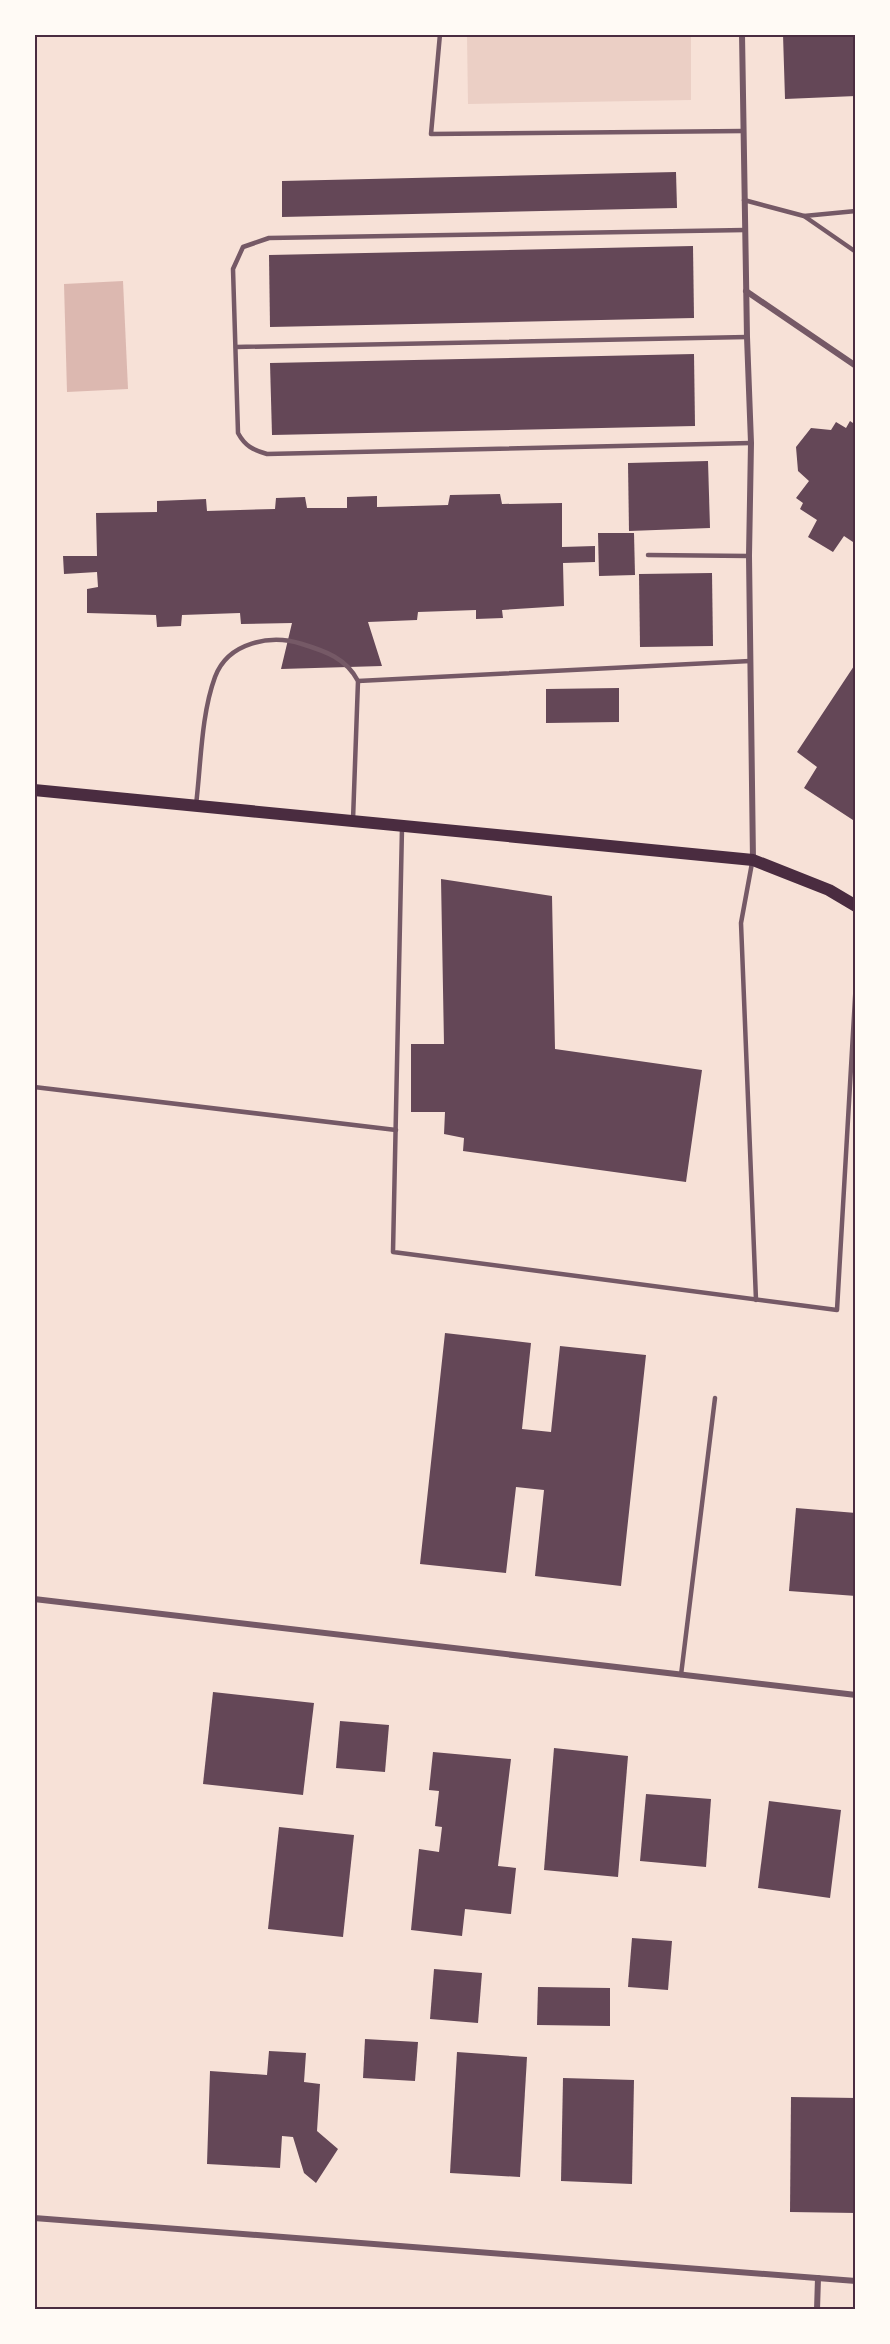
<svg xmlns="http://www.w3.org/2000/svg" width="890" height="2344" font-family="Barlow,sans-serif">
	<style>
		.green { fill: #ebcfc5 }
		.water { fill: #dcb8b0 }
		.building { fill: #644757 }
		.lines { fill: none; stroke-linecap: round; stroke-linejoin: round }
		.service { stroke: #755966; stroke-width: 4.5 }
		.minor { stroke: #755966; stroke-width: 6 }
		.secondary { stroke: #4a2c40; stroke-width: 12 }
		.neatline { fill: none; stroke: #4a2c40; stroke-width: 2 }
	</style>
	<rect width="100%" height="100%" fill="#f7e1d7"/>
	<!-- green -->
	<path class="green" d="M467,35H691V100L468,104Z"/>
	<!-- water -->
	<path class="water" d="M123,281L128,389L67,392L64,284Z"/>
	<!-- building -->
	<g class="building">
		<path d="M783,34H856V96L785,99Z"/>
		<path d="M676,172L677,208L282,217V181Z"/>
		<path d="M693,246L694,318L270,327L269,255Z"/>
		<path d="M694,354L695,426L272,435L270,363Z"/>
		<path d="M850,421L856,425V544L844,536L833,552L808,537L817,520L800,509L803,503L796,498L809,481L798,471L796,447L811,428L831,430L836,422L846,428Z"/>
		<path d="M708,461L710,528L629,531L628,463Z"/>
		<path d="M500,494L502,504L562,503V547L595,546V562L563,563L564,606L502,610L503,618L476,619V610L418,612L417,620L368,622L382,666L281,669L292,623L241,624L240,613L182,615L181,626L157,627L156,615L87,613V589L98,587L97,572L64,574L63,556H97L96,513L157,512V501L206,499L207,511L275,509L276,498L305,497L307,508H347V497L377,496V507L448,505L450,495Z"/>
		<path d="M598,533H634L635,575L599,576Z"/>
		<path d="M712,573L713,646L640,647L639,574Z"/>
		<path d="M856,663V822L804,788L817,767L797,752Z"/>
		<path d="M619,688V722L546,723V689Z"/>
		<path d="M441,879L552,896L555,1049L702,1070L686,1182L463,1151L464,1138L444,1134L445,1112H411V1044H444Z"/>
		<path d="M445,1333L531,1343L522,1429L551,1432L560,1346L646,1355L621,1586L535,1576L544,1490L516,1487L506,1573L420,1564Z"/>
		<path d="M796,1508L856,1513V1596L789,1591Z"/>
		<path d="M213,1692L314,1703L303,1795L203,1784Z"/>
		<path d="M340,1721L389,1725L385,1772L336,1768Z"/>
		<path d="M554,1748L628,1756L618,1877L544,1870Z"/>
		<path d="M433,1752L511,1759L498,1866L516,1868L511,1914L465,1909L462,1936L411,1930L419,1849L439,1852L442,1827L435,1826L439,1791L429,1790Z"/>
		<path d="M646,1794L711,1799L706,1867L640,1861Z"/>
		<path d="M769,1801L841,1810L830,1898L758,1888Z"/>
		<path d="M279,1827L354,1835L343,1937L268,1929Z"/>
		<path d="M632,1938L672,1941L668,1990L628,1987Z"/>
		<path d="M434,1969L482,1973L478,2023L430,2019Z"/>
		<path d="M538,1987L610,1988V2026L537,2025Z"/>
		<path d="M365,2039L418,2042L415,2081L363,2078Z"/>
		<path d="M269,2051L306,2053L304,2082L320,2084L317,2131L338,2149L316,2183L304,2173L293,2137L282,2136L280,2168L207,2164L210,2071L267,2075Z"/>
		<path d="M457,2052L527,2057L520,2177L450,2173Z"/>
		<path d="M563,2078L634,2080L632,2184L561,2181Z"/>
		<path d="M791,2097L856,2098V2213L790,2212Z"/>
	</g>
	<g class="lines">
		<!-- service -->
		<g class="service">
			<path d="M440,34L431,134L743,131"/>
			<path d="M744,200L804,216L856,252"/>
			<path d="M804,216L856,211"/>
			<path d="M745,230L269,238L243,247L233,269L238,433C245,446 253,450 267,454L751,443"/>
			<path d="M236,347L747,337"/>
			<path d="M648,555L749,556"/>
			<path d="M358,681L750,661"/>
			<path d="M196,805C201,764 201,715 215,677C228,642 271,634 302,644C325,651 346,658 358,681L353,820"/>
			<path d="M402,828L393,1252L837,1310L856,981"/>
			<path d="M752,863L741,923L756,1300"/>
			<path d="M34,1087L396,1130"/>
			<path d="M681,1675L715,1398"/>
		</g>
		<!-- minor -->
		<g class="minor">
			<path d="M742,34L747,337L751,443L749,556L753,860"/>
			<path d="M746,291L856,366"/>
			<path d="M34,1599L856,1695"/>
			<path d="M34,2218L856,2281"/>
			<path d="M817,2310L818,2278"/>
		</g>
		<!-- secondary -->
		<path class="secondary" d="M34,790L753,860L829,890L856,906"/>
	</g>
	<!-- border -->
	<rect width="890" height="2344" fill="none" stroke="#fffaf5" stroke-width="72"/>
	<rect x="36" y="36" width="818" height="2272" class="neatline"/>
</svg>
